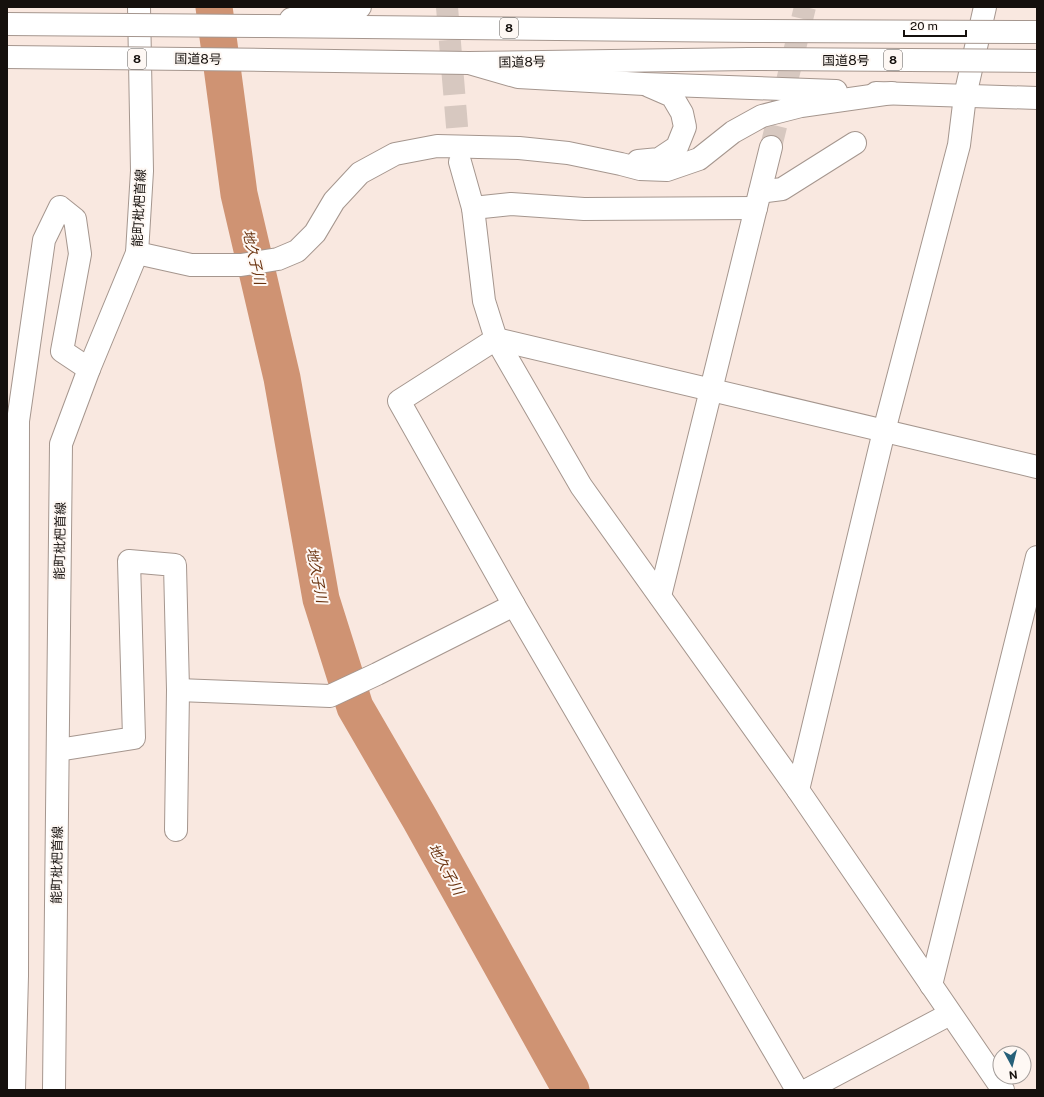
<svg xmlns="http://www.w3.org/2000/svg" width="1044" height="1097" font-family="'Public Sans','Noto Sans JP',sans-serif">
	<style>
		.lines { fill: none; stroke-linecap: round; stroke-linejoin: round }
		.river { stroke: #cf9373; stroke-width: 37 }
		.minor-tunnel { stroke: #d7c8c0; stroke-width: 22; stroke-dasharray: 22 11; stroke-linecap: butt }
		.minor-casing { stroke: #a5968e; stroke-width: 24 }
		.major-casing { stroke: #a5968e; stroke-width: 24 }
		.highway-casing { stroke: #a5968e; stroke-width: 24 }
		.minor { stroke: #fff; stroke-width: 22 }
		.major { stroke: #fff; stroke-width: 22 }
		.highway { stroke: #fff; stroke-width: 22 }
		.highway-bridge-casing { stroke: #a5968e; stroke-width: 24; stroke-linecap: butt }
		.highway-bridge { stroke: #fff; stroke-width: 22 }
		.labels { text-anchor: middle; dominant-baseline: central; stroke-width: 4; stroke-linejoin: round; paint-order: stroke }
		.shield { fill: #fef8f4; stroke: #5b5652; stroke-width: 1 }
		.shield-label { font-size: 12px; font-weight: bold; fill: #15100d }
		.street-label { font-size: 13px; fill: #15100d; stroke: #fef8f4 }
		.water-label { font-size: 14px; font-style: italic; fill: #6a330f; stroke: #fef8f4 }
	</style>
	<rect width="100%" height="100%" fill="#f9e8e0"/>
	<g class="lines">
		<!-- river -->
		<path class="river" d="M214,7L239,194L282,378L321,599L355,707L420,819L571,1090"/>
		<!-- minor-tunnel -->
		<g class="minor-tunnel">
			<path d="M447,7L460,162"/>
			<path d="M771,147L805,7"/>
		</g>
		<!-- minor casing -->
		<g class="minor-casing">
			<g id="minor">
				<path d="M460,162L473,208L484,301L496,339L581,486L798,790L1003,1090"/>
				<path d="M760,192L782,189L855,143"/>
				<path d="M473,208L511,204L584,209L756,208"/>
				<path d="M13,435L18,421L44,240L60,207L75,219L80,254L62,351L89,369"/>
				<path d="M660,596L771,147"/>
				<path d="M514,605L797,1090"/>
				<path d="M178,690L330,696L377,674L514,605L399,401L496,339L1037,467"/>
				<path d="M58,750L134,738L129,561L175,565L178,690L176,830"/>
				<path d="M798,790L884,431L959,145L965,96L985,7"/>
				<path d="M931,985L1037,557"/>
				<path d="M14,1090L17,976L18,421"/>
				<path d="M807,1090L950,1014"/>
			</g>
		</g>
		<!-- major casing -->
		<g class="major-casing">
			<path id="major" d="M54,1090L61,444L89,369L137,253L142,171L139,7"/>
		</g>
		<!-- highway casing -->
		<g class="highway-casing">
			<g id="highway">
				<path d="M291,19L327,9L360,7"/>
				<path d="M265,26L754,31"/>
				<path d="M268,60L469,63L749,59"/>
				<path d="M469,63L518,77L644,84L836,91"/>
				<path d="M876,93L1037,98"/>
				<path d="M638,161L659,159L677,147L685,127L682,113L672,96L649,86"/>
				<path d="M137,253L191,265H241L278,259L297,251L315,233L334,201L360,173L395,154L437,146L519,148L568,153L621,164L640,169L667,170L699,159L733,132L762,116L801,106L892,93"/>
			</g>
		</g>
		<!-- minor -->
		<use href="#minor" class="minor"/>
		<!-- major -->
		<use href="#major" class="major"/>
		<!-- highway -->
		<use href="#highway" class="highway"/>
		<!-- highway-bridge casing -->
		<g class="highway-bridge-casing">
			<g id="highway-bridge">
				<path d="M7,24L265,26"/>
				<path d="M754,31L1037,32"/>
				<path d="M7,57L268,60"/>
				<path d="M749,59L1037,61"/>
			</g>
		</g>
		<!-- highway-bridge -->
		<use href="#highway-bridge" class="highway-bridge"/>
	</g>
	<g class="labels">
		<!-- shield labels -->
		<g class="shield">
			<rect x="500" y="18" width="18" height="20" rx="3"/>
			<rect x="128" y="49" width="18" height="20" rx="3"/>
			<rect x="884" y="50" width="18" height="20" rx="3"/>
		</g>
		<g class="shield-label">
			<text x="509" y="28">8</text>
			<text x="137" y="59">8</text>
			<text x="893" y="60">8</text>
		</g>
		<!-- street labels -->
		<g class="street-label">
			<text transform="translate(198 59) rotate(1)">国道8号</text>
			<text x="846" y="60">国道8号</text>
			<text transform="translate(522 62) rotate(-1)">国道8号</text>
			<text transform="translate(139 208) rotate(-87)">能町枇杷首線</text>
			<text transform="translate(60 541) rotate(-89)">能町枇杷首線</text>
			<text transform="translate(57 865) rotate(-89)">能町枇杷首線</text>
		</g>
		<!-- water labels -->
		<g class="water-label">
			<text transform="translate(254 257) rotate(77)">地久子川</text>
			<text transform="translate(317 575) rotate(79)">地久子川</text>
			<text transform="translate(446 869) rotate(61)">地久子川</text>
		</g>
	</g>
	<!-- border -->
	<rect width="1044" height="1097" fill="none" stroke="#15100d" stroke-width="16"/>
	<!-- north arrow -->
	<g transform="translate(1012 1065) rotate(173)"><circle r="19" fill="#fef8f4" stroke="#a19b98"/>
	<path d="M0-3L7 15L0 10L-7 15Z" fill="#266079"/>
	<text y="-6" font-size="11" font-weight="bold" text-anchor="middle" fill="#15100d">N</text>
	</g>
	<!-- scale -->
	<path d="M904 30v6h62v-6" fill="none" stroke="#15100d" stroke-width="2"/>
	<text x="910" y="30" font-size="12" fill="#15100d" stroke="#fef8f4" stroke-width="3" paint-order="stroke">20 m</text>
</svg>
